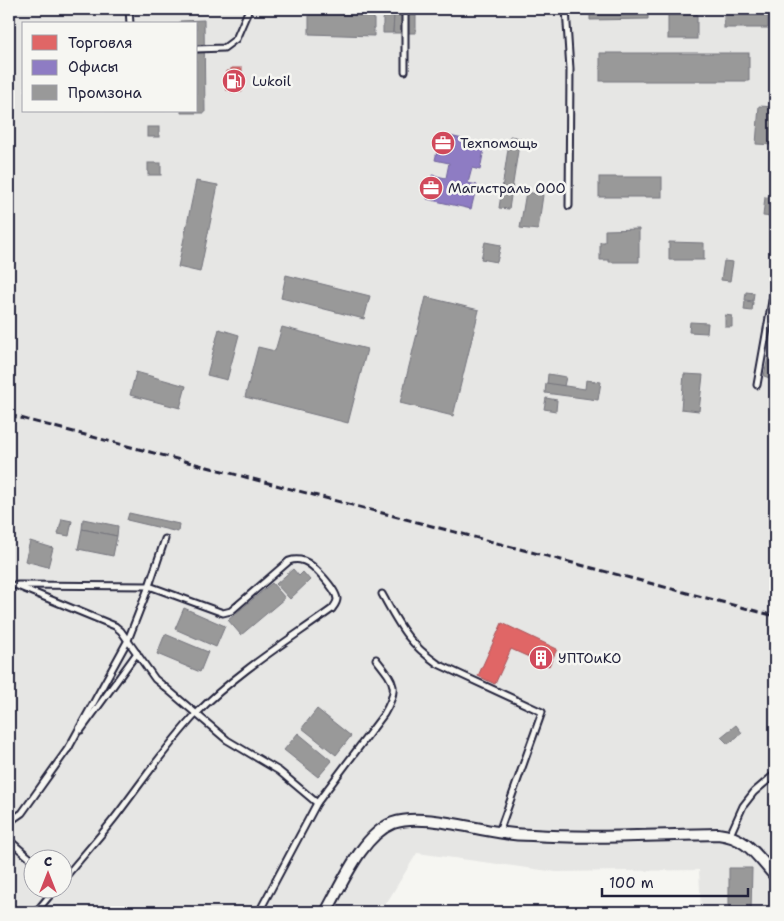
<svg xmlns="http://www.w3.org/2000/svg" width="784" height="921" font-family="'Shantell Sans',sans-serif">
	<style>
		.built { fill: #e6e6e4; fill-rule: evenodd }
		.shops { fill: #e06666; stroke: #a75259 }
		.offices { fill: #8e7cc3; stroke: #6e619a }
		.industry { fill: #999; stroke: #75757d }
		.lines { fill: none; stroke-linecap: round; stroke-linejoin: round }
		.lane-casing { stroke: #22223b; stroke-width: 9 }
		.street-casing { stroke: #22223b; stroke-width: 14 }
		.lane { stroke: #f6f6f2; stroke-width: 5 }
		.street { stroke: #f6f6f2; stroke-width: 10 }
		.rail { stroke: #22223b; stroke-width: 3; stroke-dasharray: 8 4; stroke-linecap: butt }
		.labels { text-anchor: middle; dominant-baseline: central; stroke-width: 5; stroke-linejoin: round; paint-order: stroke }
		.poi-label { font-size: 14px; fill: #22223b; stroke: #f6f6f2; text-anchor: start }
	</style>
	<rect width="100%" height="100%" fill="#f6f6f2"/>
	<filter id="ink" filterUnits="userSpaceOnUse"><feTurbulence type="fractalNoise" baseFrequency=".02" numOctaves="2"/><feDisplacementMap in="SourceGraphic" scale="10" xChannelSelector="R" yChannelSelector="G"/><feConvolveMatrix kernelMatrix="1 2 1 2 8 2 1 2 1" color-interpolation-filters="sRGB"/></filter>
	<g filter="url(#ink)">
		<!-- built -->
		<path class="built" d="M9,9H775V912H701L699,870L556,872L417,853L381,912H9ZM24,24H196V111H24ZM32,858H62V888H32Z"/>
		<!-- shops -->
		<g class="shops">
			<path d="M231,68H242V92H231V90H226V71H231Z"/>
			<path d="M502,623L557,649L549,666L511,649L495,684L478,676Z"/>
		</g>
		<!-- offices -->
		<path class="offices" d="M441,134L485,144L480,170L472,168L468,183L477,185L471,209L427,199L432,175L446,178L449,163L435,160Z"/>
		<!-- industry -->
		<g class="industry">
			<path d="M590,9H648V19L590,20Z"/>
			<rect x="668" y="9" width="29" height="30"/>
			<rect x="724" y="9" width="44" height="19"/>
			<path d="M309,14L374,15V36L309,34Z"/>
			<path d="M383,15H394L393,33H383Z"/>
			<path d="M394,15H416V33H393Z"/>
			<path d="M204,20L205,113H181V111H196V24H181L180,21Z"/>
			<rect x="600" y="53" width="149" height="28"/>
			<path d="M759,106L775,107V145L756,144Z"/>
			<rect x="147" y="127" width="12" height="10"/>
			<path d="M510,136L520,138L509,209L499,208Z"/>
			<rect x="148" y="163" width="13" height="12"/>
			<rect x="599" y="177" width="63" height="20"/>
			<path d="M196,181L218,185L200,272L178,267Z"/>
			<path d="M526,192L543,195L538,230L520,228Z"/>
			<path d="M765,197L775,198L773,217L763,216Z"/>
			<path d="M639,229V262H609V260H600V242H605V230Z"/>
			<path d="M485,242L501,245L497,262L481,259Z"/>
			<path d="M669,242L704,243V260H669Z"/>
			<path d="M724,261L733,262L730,281L721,280Z"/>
			<path d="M286,275L370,296L364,319L281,298Z"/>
			<path d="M746,292L754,293L753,301L745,300Z"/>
			<path d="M426,297L479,310L453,416L400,403Z"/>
			<path d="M745,301L753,302L752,311L744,310Z"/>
			<path d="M725,315L732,316V327H725Z"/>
			<path d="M690,322L708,323L707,333L689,332Z"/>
			<path d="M282,327L367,349L348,423L245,397L258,347L275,351Z"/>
			<path d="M219,329L239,335L227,380L207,375Z"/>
			<path d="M768,358L775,361V380L764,376Z"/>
			<path d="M136,372L186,386L180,408L130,395Z"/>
			<path d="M548,374L566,377L564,386L547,384Z"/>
			<path d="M684,374L703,375L699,411L681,409Z"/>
			<path d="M586,380L601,382L598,400L545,393L546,383L585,389Z"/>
			<path d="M546,398L557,400L556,411L544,409Z"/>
			<path d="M129,513L179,524L178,532L127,520Z"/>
			<path d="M62,519L72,521L69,536L58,534Z"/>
			<path d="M83,519L118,526L117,536L82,529Z"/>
			<path d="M82,529L117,536L113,556L78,549Z"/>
			<path d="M30,541L53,548L48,567L25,561Z"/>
			<path d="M293,569L299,576L303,572L310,580L290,599L276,584Z"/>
			<path d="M272,583L285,598L241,635L228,620Z"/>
			<path d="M184,608L225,626L216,647L175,629Z"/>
			<path d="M165,634L208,652L200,672L157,654Z"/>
			<path d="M317,709L351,736L336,755L302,728Z"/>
			<path d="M736,725L742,733L728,744L721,737Z"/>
			<path d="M298,733L332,761L318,777L284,750Z"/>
			<path d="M729,868H752L751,912H729Z"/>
		</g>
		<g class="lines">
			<!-- lane casing -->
			<g class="lane-casing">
				<g id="lane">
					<path d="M129,9L130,24"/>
					<path d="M566,9L570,69L569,206"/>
					<path d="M196,49L224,48L236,39L249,9"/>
					<path d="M405,71V9"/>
					<path d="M757,385L775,284"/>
					<path d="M18,585L149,586L165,539"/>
					<path d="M9,587L15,585L115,626L121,631L155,679L166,688L227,740L279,771L317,803"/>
					<path d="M382,594C400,626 407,642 438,664L542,712L499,832"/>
					<path d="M81,730L137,653"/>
					<path d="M9,822L22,813L69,747"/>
					<path d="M730,835L743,806L754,792L775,774"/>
					<path d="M9,840L32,860"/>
					<path d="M62,881C80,859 99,838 116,816C142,782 166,746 196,714C236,673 286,642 332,609C334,606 337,603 337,599C336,589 313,564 304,561C298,559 295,559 289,561L231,611L223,613L149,586L128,640L68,749"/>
					<path d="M36,912L56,888"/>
					<path d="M259,912L317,803L384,714C400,687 394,682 376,659"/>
				</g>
			</g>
			<!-- street casing -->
			<g class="street-casing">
				<path id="street" d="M326,912C342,884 362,835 393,823C421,813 469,828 498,832C509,834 521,835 532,835C594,839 656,835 718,834C747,837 757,856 775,876"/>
			</g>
			<!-- lane -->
			<use href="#lane" class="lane"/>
			<!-- street -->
			<use href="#street" class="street"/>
			<!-- rail -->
			<path class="rail" d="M9,415L775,616"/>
		</g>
	</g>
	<!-- icons -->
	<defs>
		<g id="fuel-disc" transform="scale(1.25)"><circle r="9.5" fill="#d1495b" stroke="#f6f6f2"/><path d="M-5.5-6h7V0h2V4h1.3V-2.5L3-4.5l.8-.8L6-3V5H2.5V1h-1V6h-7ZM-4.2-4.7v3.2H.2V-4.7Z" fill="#fff"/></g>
		<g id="office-disc" transform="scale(1.25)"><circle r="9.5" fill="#d1495b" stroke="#f6f6f2"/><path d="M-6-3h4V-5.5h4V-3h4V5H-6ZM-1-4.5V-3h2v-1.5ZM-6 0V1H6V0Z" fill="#fff"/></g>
		<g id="building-disc" transform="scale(1.25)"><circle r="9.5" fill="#d1495b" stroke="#f6f6f2"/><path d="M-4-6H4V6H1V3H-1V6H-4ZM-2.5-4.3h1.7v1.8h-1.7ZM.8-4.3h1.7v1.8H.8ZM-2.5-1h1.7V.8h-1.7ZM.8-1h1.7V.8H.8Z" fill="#fff"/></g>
	</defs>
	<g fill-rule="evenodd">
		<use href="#fuel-disc" x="234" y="81"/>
		<use href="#office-disc" x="443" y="143"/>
		<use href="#office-disc" x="431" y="188"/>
		<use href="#building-disc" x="541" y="658"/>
	</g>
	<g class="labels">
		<!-- poi labels -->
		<g class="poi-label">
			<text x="252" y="81">Lukoil</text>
			<text x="460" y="143">Техпомощь</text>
			<text x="448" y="188">Магистраль ООО</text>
			<text x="558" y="658">УПТОиКО</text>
		</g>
	</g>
	<!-- margin -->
	<rect width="784" height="921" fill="none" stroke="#f6f6f2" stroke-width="30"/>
	<rect x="15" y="15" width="754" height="891" fill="none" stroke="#22223b" stroke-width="2" filter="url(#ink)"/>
	<!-- legend -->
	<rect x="22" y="22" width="175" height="90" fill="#f6f6f2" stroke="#a1a1a9"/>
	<rect x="32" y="35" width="25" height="15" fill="#e06666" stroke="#a1a1a9"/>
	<text x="68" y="48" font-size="15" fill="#22223b">Торговля</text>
	<rect x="32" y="60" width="25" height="15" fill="#8e7cc3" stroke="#a1a1a9"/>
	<text x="68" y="72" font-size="15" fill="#22223b">Офисы</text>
	<rect x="32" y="85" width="25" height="15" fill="#999999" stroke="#a1a1a9"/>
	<text x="68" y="98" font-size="15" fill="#22223b">Промзона</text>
	<!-- north arrow -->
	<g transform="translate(48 874)"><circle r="24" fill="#f6f6f2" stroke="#a1a1a9"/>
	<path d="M0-4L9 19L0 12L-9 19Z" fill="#d1495b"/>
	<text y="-8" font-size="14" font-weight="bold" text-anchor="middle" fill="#22223b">С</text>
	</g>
	<!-- scale -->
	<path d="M602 888v8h146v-8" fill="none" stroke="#22223b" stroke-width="2.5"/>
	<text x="609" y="888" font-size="15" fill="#22223b" stroke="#f6f6f2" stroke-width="4" paint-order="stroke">100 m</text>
</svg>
